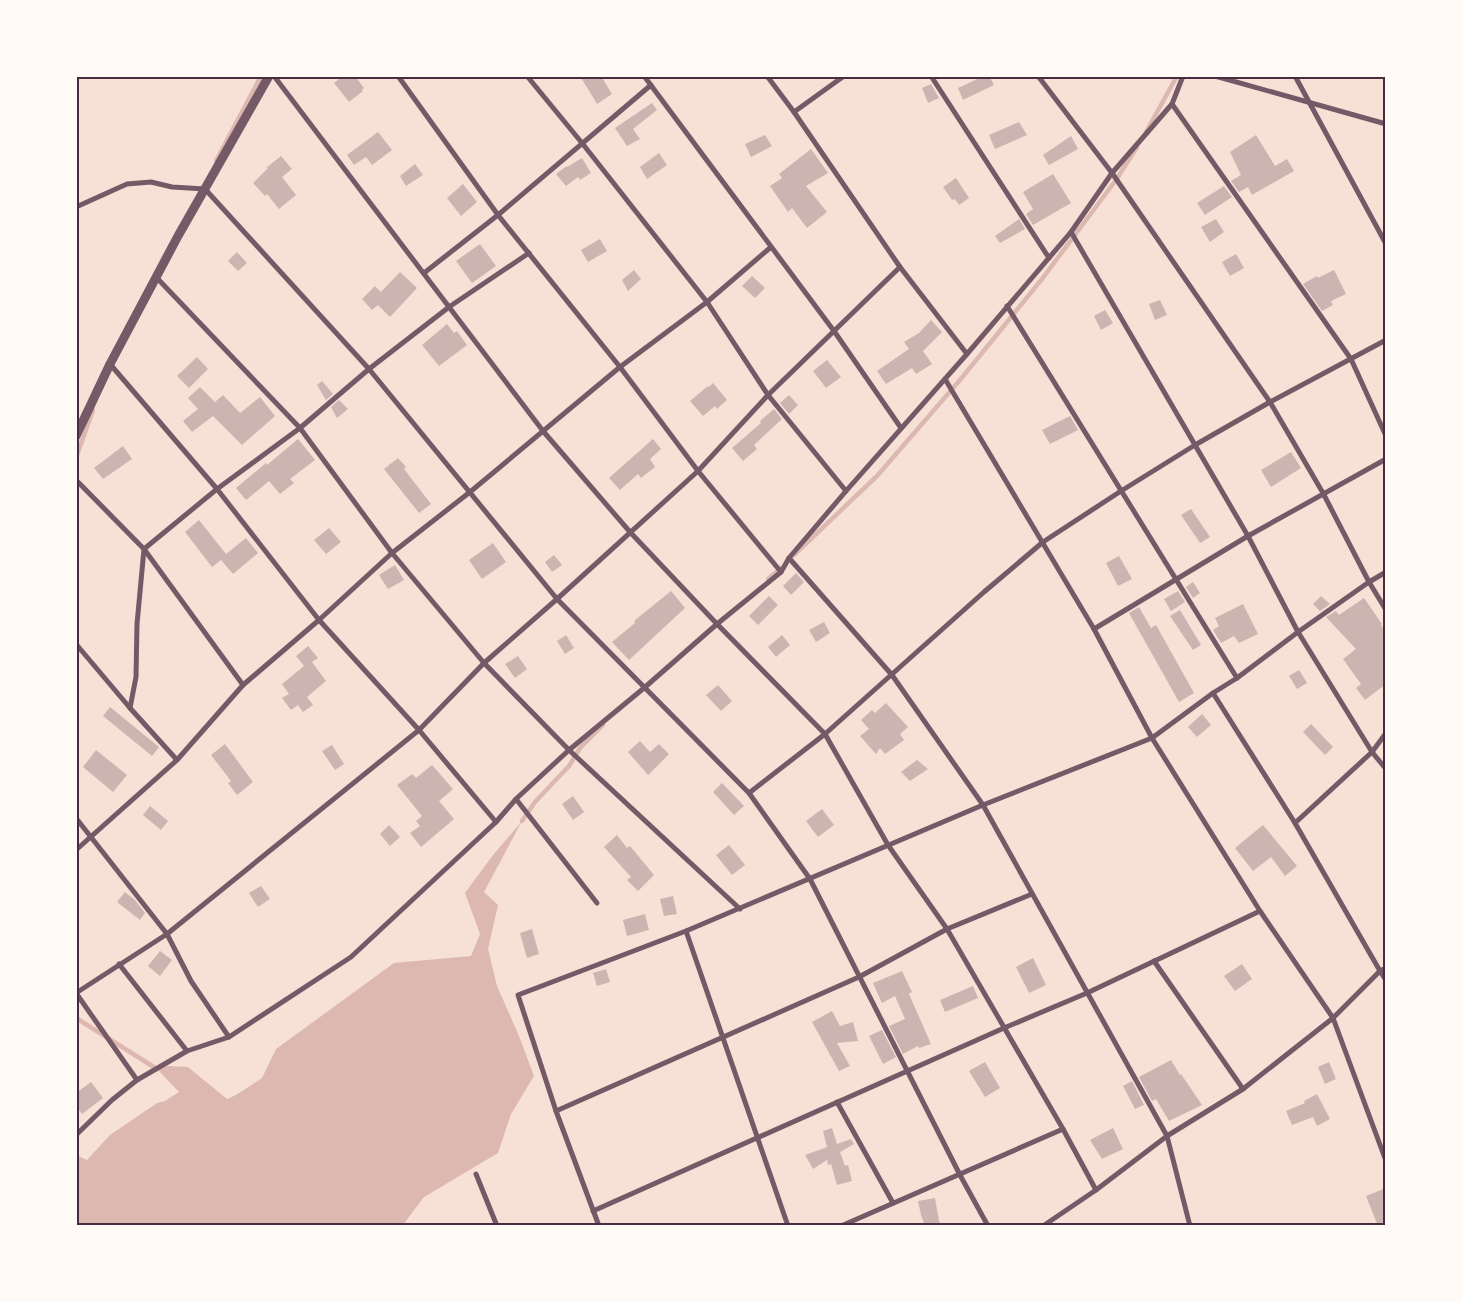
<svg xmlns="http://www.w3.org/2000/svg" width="1462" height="1302" font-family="'Golos Text',sans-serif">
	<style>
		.water { fill: #dcb8b0 }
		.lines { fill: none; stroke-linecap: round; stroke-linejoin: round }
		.stream { stroke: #dcb8b0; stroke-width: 4.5 }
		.building { fill: #ccb4b1 }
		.minor { stroke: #755966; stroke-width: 5 }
		.tertiary { stroke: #755966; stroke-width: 9 }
		.neatline { fill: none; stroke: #4a2c40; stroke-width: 2 }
	</style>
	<rect width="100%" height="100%" fill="#f7e1d7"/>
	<!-- water -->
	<path class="water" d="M522,821L484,892L498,905L488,949L497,986L519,1036L534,1076L511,1114L498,1153L424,1197L402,1226H76V1155L87,1160L110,1135L157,1103L165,1101L179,1092L157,1069L167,1066L188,1067L227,1099L236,1095L262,1078L276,1049L394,963L471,956L480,934L465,893L493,855Z"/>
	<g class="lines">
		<!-- stream -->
		<g class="stream">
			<path d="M1146,132L1177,76"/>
			<path d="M216,161L261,76"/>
			<path d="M76,458L93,410"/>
			<path d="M794,555L877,476L960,380L1042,279L1116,180L1137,147"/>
			<path d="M768,579L781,568"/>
			<path d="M522,821L535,802L569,766L580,748L603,725"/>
			<path d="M76,1018L157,1069"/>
		</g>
	</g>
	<!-- building -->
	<g class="building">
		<path d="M343,76H355L364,88L362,90L363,91L349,102L334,83Z"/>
		<path d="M580,76H601L612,94L597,104Z"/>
		<path d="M984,76H989L994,85L963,100L958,88Z"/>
		<path d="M931,84L939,98L928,103L922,88Z"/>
		<path d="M652,103L657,110L633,129L640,139L627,146L615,128Z"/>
		<path d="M1019,122L1027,135L995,149L989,135Z"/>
		<path d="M378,132L392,150L372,165L366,157L354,165L347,155Z"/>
		<path d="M765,135L772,146L751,157L745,144Z"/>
		<path d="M1256,135L1275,166L1287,159L1294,171L1252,195L1248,187L1239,192L1231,181L1241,175L1230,152Z"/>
		<path d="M1071,136L1078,149L1049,165L1043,155Z"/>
		<path d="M811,149L828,173L806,186L827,212L807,228L792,208L788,212L770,186L782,178L779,174Z"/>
		<path d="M659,153L667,165L647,179L640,167Z"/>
		<path d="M281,156L292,169L282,177L296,195L279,209L267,194L265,196L253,183L268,168H266Z"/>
		<path d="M582,158L591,173L580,180L578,177L566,186L556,174L567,166V167Z"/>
		<path d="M415,164L423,175L406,186L400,176Z"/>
		<path d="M1053,174L1071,203L1033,225L1026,214L1033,209L1023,192Z"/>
		<path d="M956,178L969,198L959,205L955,199L952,200L943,187Z"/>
		<path d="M463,184L477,202L461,216L447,198Z"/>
		<path d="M1224,186L1232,197L1205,215L1197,203Z"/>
		<path d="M1019,219L1025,229L1000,243L995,236Z"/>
		<path d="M1216,219L1224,232L1210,242L1201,227Z"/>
		<path d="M600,239L607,251L588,262L581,250Z"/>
		<path d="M480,244L496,266L472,283L456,261Z"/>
		<path d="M237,252L247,263L238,271L228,261Z"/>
		<path d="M1236,254L1244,268L1230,276L1222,262Z"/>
		<path d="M634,270L641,279L628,291L622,280Z"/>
		<path d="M1334,270L1346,294L1331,301L1333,305L1322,311L1303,284L1317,276L1318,278Z"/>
		<path d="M400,272L417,288L390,317L378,305L372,310L362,299L375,286L381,292Z"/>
		<path d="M752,276L765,288L755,298L742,286Z"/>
		<path d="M1160,300L1167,315L1155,320L1149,304Z"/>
		<path d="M1105,310L1113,323L1101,330L1094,316Z"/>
		<path d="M931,320L942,332L923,351L932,364L916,374L912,368L886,384L877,371L909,349L904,342L919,333Z"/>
		<path d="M447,324L454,333L457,331L467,345L439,366L422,345Z"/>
		<path d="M197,357L208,369L189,388L177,376Z"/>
		<path d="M827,360L841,377L826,388L813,371Z"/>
		<path d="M322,381L333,394L326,400L317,385Z"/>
		<path d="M713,383L727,400L717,409L715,406L703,416L690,401L708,386L709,387Z"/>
		<path d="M200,387L215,402L223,395L240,413L260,397L275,416L242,445L213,416L192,432L183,421L198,409L188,398Z"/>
		<path d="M789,395L798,405L789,414L780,403Z"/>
		<path d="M339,400L348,409L337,418L331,407Z"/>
		<path d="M774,409L782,419L754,445L757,449L743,461L732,448L761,423L760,421Z"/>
		<path d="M1070,416L1078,430L1050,444L1042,430Z"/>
		<path d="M298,439L315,460L290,479L294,483L280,494L269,481L246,500L236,488L266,463L267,465Z"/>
		<path d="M653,439L661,449L650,459L655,467L641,478L638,474L620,490L609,478Z"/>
		<path d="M123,446L132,459L103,479L94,468Z"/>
		<path d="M1291,452L1301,468L1271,487L1261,470Z"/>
		<path d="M398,458L406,467L404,469L431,504L419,513L384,469Z"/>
		<path d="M1191,509L1210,537L1200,543L1181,515Z"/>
		<path d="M199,520L226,554L246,538L258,553L233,574L221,560L212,567L185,532Z"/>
		<path d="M329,528L341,542L326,554L314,540Z"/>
		<path d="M493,543L506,562L482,579L469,560Z"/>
		<path d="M554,555L562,565L552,572L545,562Z"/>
		<path d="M1119,556L1132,579L1118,586L1106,563Z"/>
		<path d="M395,565L404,580L388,589L379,575Z"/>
		<path d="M796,573L804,582L791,595L783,586Z"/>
		<path d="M1193,582L1200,593L1193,598L1186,587Z"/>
		<path d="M671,591L685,608L629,660L612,642L635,623L634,621Z"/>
		<path d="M1178,591L1185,602L1171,611L1164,599Z"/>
		<path d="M769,596L778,605L758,625L749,616Z"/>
		<path d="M1321,596L1330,604L1320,611L1313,604Z"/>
		<path d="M1364,598L1382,624L1381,625L1386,633V684L1365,700L1356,688L1361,684L1343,659L1356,649L1326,617L1336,611L1339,615Z"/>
		<path d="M1243,604L1258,634L1239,643L1234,636L1221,643L1213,630L1219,626L1215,618Z"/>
		<path d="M1139,607L1151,628L1156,625L1194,693L1179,702L1129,613Z"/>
		<path d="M1180,610L1201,645L1193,650L1170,616Z"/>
		<path d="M824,622L830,633L816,642L809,630Z"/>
		<path d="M566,635L574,648L565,654L557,641Z"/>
		<path d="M782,635L790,645L776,657L768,647Z"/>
		<path d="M308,646L318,658L312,662L326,681L307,697L313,705L303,712L298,705L291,710L282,698L289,694L282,684L304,666L296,656Z"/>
		<path d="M518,656L527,669L515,678L505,664Z"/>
		<path d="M1299,670L1307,683L1297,689L1289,676Z"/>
		<path d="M718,685L732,701L721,711L706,695Z"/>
		<path d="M886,703L908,727L900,734L904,740L885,754L880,748L876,754L860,736L869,729L861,720L872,710L875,713Z"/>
		<path d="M110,707L159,747L152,756L103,716Z"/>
		<path d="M1202,714L1211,725L1197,737L1188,727Z"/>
		<path d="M1311,724L1333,747L1325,755L1303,732Z"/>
		<path d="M640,741L650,752L659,744L669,754L648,775L628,752Z"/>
		<path d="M225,744L253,782L237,795L228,783L231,781L211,755Z"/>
		<path d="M332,745L344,764L335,770L322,751Z"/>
		<path d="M96,750L127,775L113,792L83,767Z"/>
		<path d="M917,760L928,769L910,781L901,772Z"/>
		<path d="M432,765L453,789L439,801L454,819L421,847L410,833L420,826L416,821L422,816L397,785L412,774L416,778Z"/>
		<path d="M722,783L744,806L734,815L713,792Z"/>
		<path d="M573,796L584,812L573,820L562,804Z"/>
		<path d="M150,806L168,821L161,830L143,815Z"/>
		<path d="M822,809L834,825L818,837L806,821Z"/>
		<path d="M389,825L400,837L390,846L380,834Z"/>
		<path d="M1263,825L1297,866L1285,876L1271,857L1253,871L1235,848Z"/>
		<path d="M617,835L627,848L630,846L654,875L638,891L627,880L631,877L604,847Z"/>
		<path d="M729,845L745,865L732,875L716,855Z"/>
		<path d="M261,886L270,899L258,907L249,893Z"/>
		<path d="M125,892L135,900L145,913L140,920L117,902Z"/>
		<path d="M673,896L677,914L664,916L660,899Z"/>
		<path d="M645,914L649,930L627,936L623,920Z"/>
		<path d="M532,929L539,954L527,958L520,933Z"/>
		<path d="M160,951L172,960L160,976L148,966Z"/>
		<path d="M1033,958L1046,985L1029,993L1016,967Z"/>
		<path d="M1242,964L1252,979L1235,991L1224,976Z"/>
		<path d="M606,969L610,982L597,986L593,973Z"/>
		<path d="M902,971L912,992L909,994L931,1044L919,1048L918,1046L903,1054L889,1026L905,1019L895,996L882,1003L873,983Z"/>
		<path d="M973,986L978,998L945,1012L940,1000Z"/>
		<path d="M832,1011L840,1026L853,1022L858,1041L837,1043L850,1066L839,1071L812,1022Z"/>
		<path d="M882,1030L896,1057L883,1064L869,1036Z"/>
		<path d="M1171,1060L1180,1075L1181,1074L1202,1105L1169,1121L1156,1099L1152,1101L1139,1077Z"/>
		<path d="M985,1062L1000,1088L985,1097L969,1071Z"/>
		<path d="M1329,1062L1336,1079L1325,1084L1318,1067Z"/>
		<path d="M1132,1081L1144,1105L1135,1109L1123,1086Z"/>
		<path d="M91,1082L103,1098L82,1114L76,1106V1093Z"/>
		<path d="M1317,1094L1330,1119L1317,1126L1313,1117L1292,1125L1286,1111L1305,1103L1304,1101Z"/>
		<path d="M832,1128L837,1144L851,1139L854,1144L840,1152L845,1166L848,1165L852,1181L837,1185L831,1164L828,1165L827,1160L813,1169L805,1155L827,1147L823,1131Z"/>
		<path d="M1113,1128L1123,1149L1102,1159L1090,1140Z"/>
		<path d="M1386,1188V1226H1378L1366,1196Z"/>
		<path d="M935,1198L940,1226H925L921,1215L918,1201Z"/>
	</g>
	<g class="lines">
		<!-- minor -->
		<g class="minor">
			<path d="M274,76L543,431L630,532L717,624L825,734L888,845L947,929L1063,1129L1096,1190"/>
			<path d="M398,76L498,215L620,367L698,471L781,572"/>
			<path d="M527,76L582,143L707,302L768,395L846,491"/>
			<path d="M644,76L834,331L901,428"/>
			<path d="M767,76L794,112L900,267L967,354"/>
			<path d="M931,76L1049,258"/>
			<path d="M1038,76L1112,173L1270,402L1323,493L1369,582L1386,610"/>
			<path d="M1215,76L1386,124"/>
			<path d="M1295,76L1386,244"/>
			<path d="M1172,104L1351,359L1386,436"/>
			<path d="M794,112L844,76"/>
			<path d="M76,207L127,184L151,182L172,187L205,189L369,369L557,599L749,793L810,879L960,1175L988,1226"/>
			<path d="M1071,232L1248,536L1298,632L1372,752L1386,769"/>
			<path d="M424,273L498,215L651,85"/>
			<path d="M156,277L300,428L392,553L484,663L569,750L740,909"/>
			<path d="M1007,306L1237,678"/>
			<path d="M110,364L217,489L319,620L419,730L496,822"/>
			<path d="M945,379L1094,629L1152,738L1260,911L1333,1018L1386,1161"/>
			<path d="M76,480L144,549L243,685"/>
			<path d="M789,558L892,675L983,805L1167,1136L1190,1226"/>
			<path d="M1094,629L1248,536L1386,459"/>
			<path d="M76,644L130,708L177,760"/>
			<path d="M1213,693L1295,823L1380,971L1386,980"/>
			<path d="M130,708L136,677L137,624L144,549L217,489L300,428L369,369L449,307L529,253"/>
			<path d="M749,793L825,734L984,592L1043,542L1121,491L1195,445L1270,402L1386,340"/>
			<path d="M516,799L597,903"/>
			<path d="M76,818L167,934L191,981L229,1037"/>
			<path d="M1295,823L1372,752L1386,733"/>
			<path d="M76,850L177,760L243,685L319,620L392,553L470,492L620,367L707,302L771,247"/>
			<path d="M686,931L788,1226"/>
			<path d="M1154,961L1243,1089"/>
			<path d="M119,964L187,1051"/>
			<path d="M76,993L167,934L419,730L484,663L557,599L698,471L768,395L900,267"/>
			<path d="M76,993L137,1080"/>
			<path d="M837,1102L893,1203"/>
			<path d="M556,1111L859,977L947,929L1032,894"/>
			<path d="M76,1135L112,1100L137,1080L187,1051L229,1037L351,957L496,822L516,799L569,750L644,688L717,624L781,572L789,558L846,491L967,354L1071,232L1112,173L1172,104L1183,76"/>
			<path d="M476,1174L497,1226"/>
			<path d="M593,1211L1004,1028L1087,993L1260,911"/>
			<path d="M599,1226L556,1111L518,995L686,931L983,805L1152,738L1213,693L1237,678L1298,632L1369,582L1386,572"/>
			<path d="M841,1226L1063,1129"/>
			<path d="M1043,1226L1096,1190L1167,1136L1243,1089L1333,1018L1380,971L1386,968"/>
		</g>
		<!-- tertiary -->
		<path class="tertiary" d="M76,436L110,364L178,236L269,76"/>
	</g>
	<!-- border -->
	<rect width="1462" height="1302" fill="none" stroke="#fffaf5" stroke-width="155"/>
	<rect x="78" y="78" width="1306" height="1146" class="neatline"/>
</svg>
